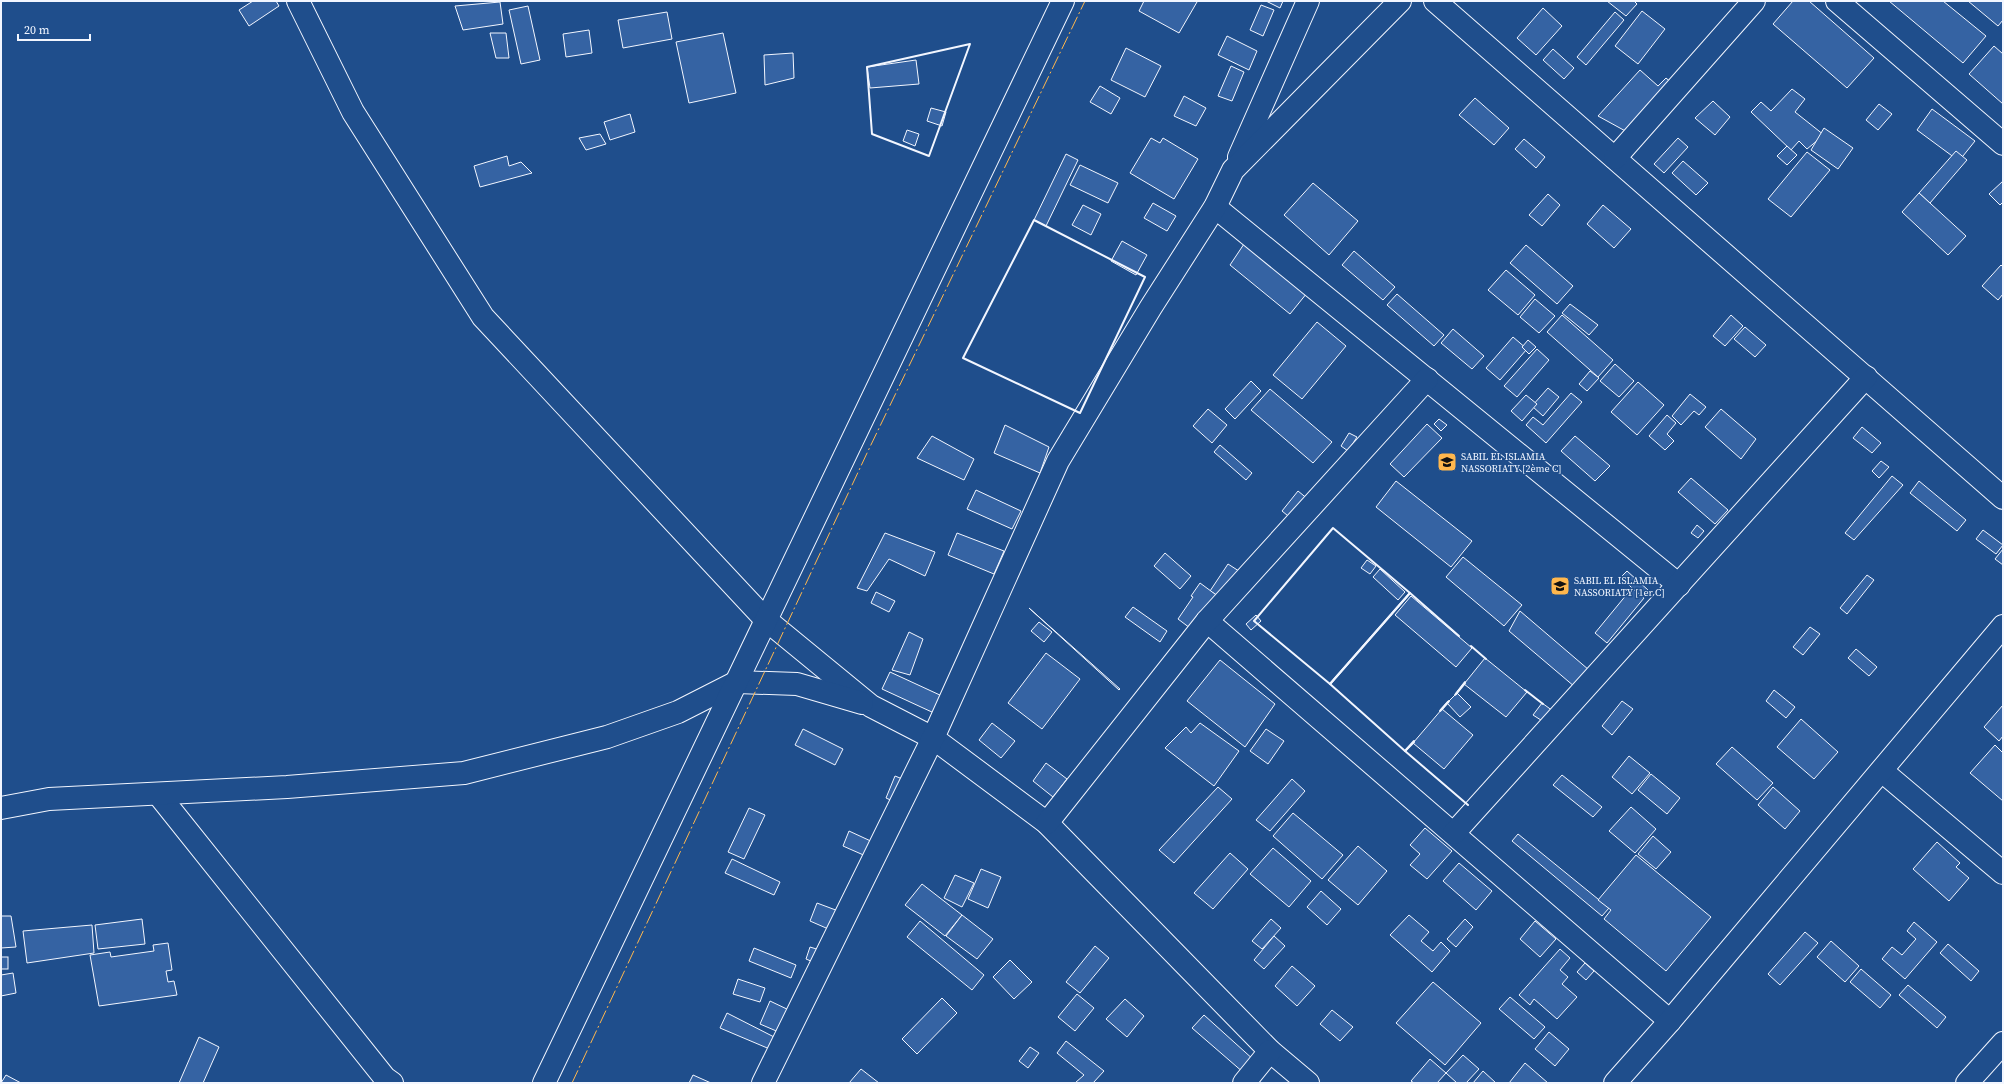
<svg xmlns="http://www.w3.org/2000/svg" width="2004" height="1084" font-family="'Source Serif 4',serif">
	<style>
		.building { fill: #3563a3; stroke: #f2f6ff }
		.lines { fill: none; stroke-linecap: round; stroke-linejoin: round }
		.minor-casing { stroke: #f2f6ff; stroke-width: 24 }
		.tertiary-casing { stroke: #f2f6ff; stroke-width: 24 }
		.minor { stroke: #1f4e8c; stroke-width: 22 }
		.tertiary { stroke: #1f4e8c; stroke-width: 22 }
		.wall { stroke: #f2f6ff; stroke-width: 2 }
		.power { stroke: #ffb74d; stroke-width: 1; stroke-dasharray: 14 3 2 3; stroke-linecap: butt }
		.labels { text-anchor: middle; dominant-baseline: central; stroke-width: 3; stroke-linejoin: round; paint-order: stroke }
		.poi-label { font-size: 10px; fill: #f2f6ff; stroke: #1f4e8c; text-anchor: start }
	</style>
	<rect width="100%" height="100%" fill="#1f4e8c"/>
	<!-- building -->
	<g class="building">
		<path d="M253,1H276L279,6L249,26L239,10Z"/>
		<path d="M1144,1H1196L1197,2L1179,33L1139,11Z"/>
		<path d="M1266,1H1283L1280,8Z"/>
		<path d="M1607,1H1634L1637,4L1626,16Z"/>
		<path d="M1793,1H1809L1874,58L1847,88L1773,24Z"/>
		<path d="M1889,1H1943L1986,36L1963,63Z"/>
		<path d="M1968,1H2003V20L1998,26Z"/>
		<path d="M500,2L503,24L463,30L455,6Z"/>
		<path d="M1261,5L1274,10L1263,36L1250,30Z"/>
		<path d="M528,6L540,60L521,64L509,10Z"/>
		<path d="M1543,8L1562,26L1536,55L1517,38Z"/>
		<path d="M1642,11L1665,29L1638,64L1615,46Z"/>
		<path d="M667,12L672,39L623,48L618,20Z"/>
		<path d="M1615,12L1624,20L1586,65L1577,57Z"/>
		<path d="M589,30L592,53L566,57L563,34Z"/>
		<path d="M490,33H506L509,58H496Z"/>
		<path d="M723,33L736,93L689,103L676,42Z"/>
		<path d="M1227,36L1257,51L1249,70L1218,55Z"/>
		<path d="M1994,46L2003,54V104L1969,74Z"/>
		<path d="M1126,48L1161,66L1145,97L1111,80Z"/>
		<path d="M1553,49L1574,68L1564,79L1543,60Z"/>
		<path d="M793,53L794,78L765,85L764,55Z"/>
		<path d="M916,60L919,84L870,88L867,67Z"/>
		<path d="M1231,66L1244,72L1232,101L1218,96Z"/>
		<path d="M1640,70L1658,86L1666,78L1673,84L1629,133L1598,116Z"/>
		<path d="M1100,86L1120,98L1111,114L1090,102Z"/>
		<path d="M1792,89L1805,99L1795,112L1824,135L1807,149L1799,141L1791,150L1751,112L1761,102L1771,111Z"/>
		<path d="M1184,96L1206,108L1196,126L1174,116Z"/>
		<path d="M1475,98L1509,128L1494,145L1459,115Z"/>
		<path d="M1713,101L1730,117L1715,135L1695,118Z"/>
		<path d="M1879,104L1892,114L1878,130L1866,120Z"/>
		<path d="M931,108L946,112L942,126L927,121Z"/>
		<path d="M1932,109L1975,141L1959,161L1917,130Z"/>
		<path d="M630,114L635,132L610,140L604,122Z"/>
		<path d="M1824,128L1853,148L1838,169L1811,150Z"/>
		<path d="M907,130L919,134L915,146L903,141Z"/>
		<path d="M600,134L606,144L586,150L579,138Z"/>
		<path d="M1151,138L1160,143L1163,138L1198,159L1174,199L1130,173Z"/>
		<path d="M1678,138L1688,147L1664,173L1654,164Z"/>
		<path d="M1524,139L1545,157L1536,168L1515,149Z"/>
		<path d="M1787,146L1797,155L1787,165L1777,156Z"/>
		<path d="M1956,151L1967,160L1930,203L1919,193Z"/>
		<path d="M1807,152L1830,170L1791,217L1768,199Z"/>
		<path d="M1066,154L1078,160L1046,226L1034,220Z"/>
		<path d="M507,156L509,166L521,162L532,173L480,187L474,166Z"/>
		<path d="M1683,161L1708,183L1696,195L1672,173Z"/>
		<path d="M1080,165L1118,183L1108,203L1070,185Z"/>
		<path d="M2003,181V202L2000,205L1989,194Z"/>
		<path d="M1313,183L1358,221L1329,255L1284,215Z"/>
		<path d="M1919,193L1966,236L1948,255L1902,212Z"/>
		<path d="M1548,194L1560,205L1542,226L1529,215Z"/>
		<path d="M1153,203L1176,216L1167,231L1144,218Z"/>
		<path d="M1083,205L1101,214L1091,235L1072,225Z"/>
		<path d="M1603,205L1631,229L1614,248L1587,224Z"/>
		<path d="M1122,241L1147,255L1136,275L1111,261Z"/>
		<path d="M1246,241L1307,293L1290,314L1230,265Z"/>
		<path d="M1526,245L1573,286L1557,304L1510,263Z"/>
		<path d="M1354,251L1395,287L1383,300L1342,265Z"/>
		<path d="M2001,265L2003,267V294L1998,300L1982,286Z"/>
		<path d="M1506,270L1535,295L1518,315L1488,290Z"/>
		<path d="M1397,294L1444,335L1434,346L1387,305Z"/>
		<path d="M1535,299L1555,316L1539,333L1520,317Z"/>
		<path d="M1570,304L1598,325L1589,335L1562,313Z"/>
		<path d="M1562,315L1613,360L1598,377L1547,332Z"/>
		<path d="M1731,315L1743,326L1725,346L1713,336Z"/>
		<path d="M1317,322L1346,346L1302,399L1273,375Z"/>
		<path d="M1745,327L1766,345L1755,357L1734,339Z"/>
		<path d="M1453,329L1484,356L1472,369L1441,343Z"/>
		<path d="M1513,337L1527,349L1500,380L1486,368Z"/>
		<path d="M1528,340L1536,347L1529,354L1522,347Z"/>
		<path d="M1537,349L1549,360L1517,397L1504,386Z"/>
		<path d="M1615,364L1634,381L1619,397L1600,381Z"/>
		<path d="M1590,371L1599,378L1587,391L1579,384Z"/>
		<path d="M1251,381L1261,391L1235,419L1225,409Z"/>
		<path d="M1638,382L1664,405L1637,435L1611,412Z"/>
		<path d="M1548,388L1559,397L1543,416L1532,406Z"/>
		<path d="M1270,389L1332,442L1313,463L1251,410Z"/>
		<path d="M1571,393L1582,402L1546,443L1526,425L1533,417L1543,425Z"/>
		<path d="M1690,394L1706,407L1699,415L1694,411L1681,425L1672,416Z"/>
		<path d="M1526,395L1537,404L1522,421L1511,411Z"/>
		<path d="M1208,409L1227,425L1212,443L1193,426Z"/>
		<path d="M1721,409L1756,439L1741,459L1705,427Z"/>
		<path d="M1667,415L1676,423L1667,434L1674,441L1665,450L1649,436Z"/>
		<path d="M1439,419L1447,425L1441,431L1434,424Z"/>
		<path d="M1427,424L1442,438L1404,477L1390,464Z"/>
		<path d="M1005,425L1049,447L1040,473L994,453Z"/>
		<path d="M1862,427L1881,443L1872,453L1853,438Z"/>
		<path d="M1349,433L1357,437L1348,451L1341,446Z"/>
		<path d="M932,436L974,459L964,480L917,458Z"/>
		<path d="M1575,436L1610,466L1595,481L1561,451Z"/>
		<path d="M1220,445L1252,473L1246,480L1214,452Z"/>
		<path d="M1881,461L1889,467L1879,478L1872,471Z"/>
		<path d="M1892,476L1903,485L1854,540L1845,533Z"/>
		<path d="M1691,478L1728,510L1715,524L1678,492Z"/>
		<path d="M1396,481L1472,541L1451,567L1376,507Z"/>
		<path d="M1919,481L1966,520L1957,531L1910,493Z"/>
		<path d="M976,490L1021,511L1012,529L967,509Z"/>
		<path d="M1298,491L1309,500L1293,520L1282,511Z"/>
		<path d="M1697,525L1704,531L1698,538L1691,533Z"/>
		<path d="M1983,530L2003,545L1996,554L1976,539Z"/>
		<path d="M885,533L935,552L925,576L889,559L867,591L857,588Z"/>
		<path d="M957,533L1004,551L994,574L948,555Z"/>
		<path d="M2003,549V565L1995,559Z"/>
		<path d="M1165,553L1191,576L1180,589L1154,566Z"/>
		<path d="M1463,557L1522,605L1504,626L1446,577Z"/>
		<path d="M1367,560L1376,566L1370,574L1361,568Z"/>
		<path d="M1228,564L1242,573L1225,600L1210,591Z"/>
		<path d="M1380,569L1405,592L1398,600L1373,577Z"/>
		<path d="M1627,571L1648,590L1641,597L1621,577Z"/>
		<path d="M1867,575L1874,580L1847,614L1840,608Z"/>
		<path d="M1200,583L1219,597L1194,631L1178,619L1193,597L1191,596Z"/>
		<path d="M1632,588L1644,598L1607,643L1595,633Z"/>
		<path d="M876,592L895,601L889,612L871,603Z"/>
		<path d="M1411,596L1472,648L1456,667L1395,615Z"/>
		<path d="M1133,607L1167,631L1160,642L1125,617Z"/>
		<path d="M1029,608L1120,689L1119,690Z"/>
		<path d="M1520,611L1589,670L1575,687L1509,631Z"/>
		<path d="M1256,615L1261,621L1251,630L1246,624Z"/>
		<path d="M1039,622L1052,632L1044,642L1031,631Z"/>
		<path d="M1810,627L1820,634L1803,655L1793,647Z"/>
		<path d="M909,632L923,639L910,675L892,670Z"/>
		<path d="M1856,649L1877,667L1869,676L1848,658Z"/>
		<path d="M1046,653L1080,679L1042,729L1008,703Z"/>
		<path d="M1485,658L1527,692L1506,717L1464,684Z"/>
		<path d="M1220,660L1275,704L1245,747L1187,701Z"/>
		<path d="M890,672L942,696L934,713L882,689Z"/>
		<path d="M1774,690L1795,707L1786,718L1766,701Z"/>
		<path d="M1457,693L1471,707L1460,717L1447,703Z"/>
		<path d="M1622,701L1633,709L1612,735L1602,726Z"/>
		<path d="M1542,703L1553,711L1544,722L1533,715Z"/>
		<path d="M2003,705V736L1999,741L1984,727Z"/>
		<path d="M1442,709L1473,735L1444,769L1413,743Z"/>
		<path d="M1801,719L1838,752L1814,779L1777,747Z"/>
		<path d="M992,723L1015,741L1001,758L979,740Z"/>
		<path d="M1200,723L1239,751L1214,786L1165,748L1186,727L1191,733Z"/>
		<path d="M803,729L843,749L835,765L795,745Z"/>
		<path d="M1266,729L1284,741L1268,764L1250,751Z"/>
		<path d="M1995,745L2003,753V801L1970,773Z"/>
		<path d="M1732,747L1773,783L1757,800L1716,764Z"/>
		<path d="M1629,756L1650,773L1632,794L1612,777Z"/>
		<path d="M1046,763L1067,779L1053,797L1033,781Z"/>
		<path d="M1651,774L1680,798L1667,814L1638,790Z"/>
		<path d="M1562,775L1602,807L1593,817L1553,785Z"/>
		<path d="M895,776L905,780L895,802L886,798Z"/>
		<path d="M1292,779L1305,791L1270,831L1256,820Z"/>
		<path d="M1218,787L1232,799L1174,863L1159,850Z"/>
		<path d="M1773,787L1800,811L1785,829L1758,805Z"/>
		<path d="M1631,807L1656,829L1635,853L1609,831Z"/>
		<path d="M749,808L765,815L744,859L728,852Z"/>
		<path d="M1293,813L1343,855L1322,879L1273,836Z"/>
		<path d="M1425,828L1452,851L1427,879L1410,865L1420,854L1410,845Z"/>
		<path d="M849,831L875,843L868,857L843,846Z"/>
		<path d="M1518,834L1609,908L1602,916L1512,841Z"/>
		<path d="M1653,836L1671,852L1656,869L1638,854Z"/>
		<path d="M1937,842L1960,863L1956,867L1969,878L1949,901L1913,869Z"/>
		<path d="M1358,846L1387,871L1358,905L1328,880Z"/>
		<path d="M1273,848L1311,881L1289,907L1250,874Z"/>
		<path d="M1230,853L1248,869L1213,909L1194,893Z"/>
		<path d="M1636,855L1711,917L1666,971L1604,919L1611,910L1598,900Z"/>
		<path d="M732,859L780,882L774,895L725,873Z"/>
		<path d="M1459,863L1492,891L1476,910L1443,881Z"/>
		<path d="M981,869L1001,877L988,908L968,899Z"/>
		<path d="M955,875L974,883L962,907L944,898Z"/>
		<path d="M922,884L962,915L945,936L905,905Z"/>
		<path d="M1321,891L1341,909L1327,925L1307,907Z"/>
		<path d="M817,903L841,912L833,931L810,921Z"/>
		<path d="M962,915L993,939L977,959L946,936Z"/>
		<path d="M1409,915L1429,932L1421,941L1433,951L1441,942L1450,951L1432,972L1390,935Z"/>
		<path d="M1,916H11L16,947L1,948Z"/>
		<path d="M142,919L145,944L98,949L95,925Z"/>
		<path d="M1271,919L1281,928L1262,949L1252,941Z"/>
		<path d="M1465,919L1473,927L1456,947L1447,939Z"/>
		<path d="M920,921L984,975L972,990L907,937Z"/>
		<path d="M1535,921L1556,939L1540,957L1520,939Z"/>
		<path d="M1914,922L1937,942L1905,979L1882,959L1892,947L1902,955L1916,939L1907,931Z"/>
		<path d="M92,925L94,953L27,963L23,931Z"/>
		<path d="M1805,932L1818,943L1780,985L1768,974Z"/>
		<path d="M1274,936L1285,946L1264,969L1254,960Z"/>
		<path d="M1831,941L1859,966L1845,982L1817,957Z"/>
		<path d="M168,943L172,970L166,971L168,982L174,981L177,995L99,1006L90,955L110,952L111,957L154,951L153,945Z"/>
		<path d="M1948,944L1979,971L1971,981L1940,953Z"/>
		<path d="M1095,946L1109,958L1080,993L1066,982Z"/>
		<path d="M810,947L823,951L818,964L806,959Z"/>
		<path d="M754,948L796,965L791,978L749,961Z"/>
		<path d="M1560,949L1570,958L1560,970L1568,977L1562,984L1577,997L1557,1019L1534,999L1530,1005L1519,995Z"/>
		<rect x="1" y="957" width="7" height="12"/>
		<path d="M1010,960L1032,982L1014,999L993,977Z"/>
		<path d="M1585,963L1594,971L1586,980L1577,972Z"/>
		<path d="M1292,966L1315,986L1297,1006L1275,986Z"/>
		<path d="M1861,969L1891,995L1880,1008L1850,982Z"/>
		<path d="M13,973L16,993L1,996V975Z"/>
		<path d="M738,979L765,988L760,1002L733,994Z"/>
		<path d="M1433,982L1481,1023L1445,1065L1396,1023Z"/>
		<path d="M1908,985L1946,1017L1937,1028L1899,995Z"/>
		<path d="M1077,994L1094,1008L1075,1031L1058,1017Z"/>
		<path d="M1510,997L1545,1027L1534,1039L1499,1009Z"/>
		<path d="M942,998L957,1013L917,1054L902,1039Z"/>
		<path d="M1125,999L1144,1016L1127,1037L1106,1019Z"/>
		<path d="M770,1001L791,1011L781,1033L760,1024Z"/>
		<path d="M1332,1010L1353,1027L1340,1041L1320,1024Z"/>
		<path d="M727,1013L778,1039L772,1050L720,1028Z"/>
		<path d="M1204,1015L1255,1061L1244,1073L1192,1028Z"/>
		<path d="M1549,1032L1569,1049L1555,1066L1535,1049Z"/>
		<path d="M199,1037L219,1047L203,1083H179Z"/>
		<path d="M1066,1041L1104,1071L1093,1083H1075L1084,1075L1057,1053Z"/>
		<path d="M1030,1047L1039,1053L1028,1068L1019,1061Z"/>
		<path d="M1463,1055L1479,1069L1466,1083H1457L1446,1073Z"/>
		<path d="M1430,1059L1446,1073L1437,1083H1414L1411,1081Z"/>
		<path d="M1525,1063L1548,1083H1509Z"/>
		<path d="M861,1069L879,1083H849Z"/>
		<path d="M1483,1071L1496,1083H1473Z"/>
		<path d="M6,1075L21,1083H1Z"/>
		<path d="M693,1075L711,1083H689Z"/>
	</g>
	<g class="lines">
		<!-- minor casing -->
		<g class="minor-casing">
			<g id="minor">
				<path d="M298,1L353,112L483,317L765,619L871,706L933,738L1047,823L1270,1051L1308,1083"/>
				<path d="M1435,1L2003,498"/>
				<path d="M1837,1L2003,144"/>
				<path d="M1239,157L1308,1"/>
				<path d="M1615,158L1754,1"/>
				<path d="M1215,207L1679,585"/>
				<path d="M1207,621L1670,1021"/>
				<path d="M1882,771L2003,873"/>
				<path d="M158,794L385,1078L392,1083"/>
				<path d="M1,808L49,799L287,787L464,773L607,737L678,712L737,682L797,684L862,703"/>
				<path d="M1047,823L1207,621L1427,379"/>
				<path d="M1454,833L1866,377"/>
				<path d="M763,1083L933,738L1058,461L1151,307L1215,207L1233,170L1400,1"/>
				<path d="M1244,1083L1270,1051"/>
				<path d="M1615,1083L1670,1021L2003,626"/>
				<path d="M1967,1083L2003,1043"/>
			</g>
		</g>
		<!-- tertiary casing -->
		<g class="tertiary-casing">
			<path id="tertiary" d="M544,1083L1063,1"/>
		</g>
		<!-- minor -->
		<use href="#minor" class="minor"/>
		<!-- tertiary -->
		<use href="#tertiary" class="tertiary"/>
		<!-- wall -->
		<g class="wall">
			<path d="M970,44L929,156L872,134L867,67Z"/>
			<path d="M1034,220L1145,277L1080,413L963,358Z"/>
			<path d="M1333,528L1410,593L1330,684L1254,621Z"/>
			<path d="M1471,646L1486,659"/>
			<path d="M1525,690L1543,704"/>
			<path d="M1456,694L1465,683"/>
			<path d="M1455,695L1465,682"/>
			<path d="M1441,710L1449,701"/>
			<path d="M1440,711L1448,702"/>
			<path d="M1414,741L1405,751L1468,805"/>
			<path d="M1414,742L1405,751L1330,684L1410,593L1459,636"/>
		</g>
		<!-- power -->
		<path class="power" d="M572,1083L868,451L1085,1"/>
	</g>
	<!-- icons -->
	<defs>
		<g id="school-square" transform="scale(1)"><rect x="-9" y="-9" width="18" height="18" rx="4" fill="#ffb74d" stroke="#1f4e8c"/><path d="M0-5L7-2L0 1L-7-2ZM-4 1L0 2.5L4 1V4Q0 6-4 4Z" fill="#111"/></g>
	</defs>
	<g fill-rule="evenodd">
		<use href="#school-square" x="1447" y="462"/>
		<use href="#school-square" x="1560" y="586"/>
	</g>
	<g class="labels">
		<!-- poi labels -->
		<g class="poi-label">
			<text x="1461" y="456">SABIL EL ISLAMIA<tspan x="1461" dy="12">NASSORIATY [2ème C]</tspan></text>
			<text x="1574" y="580">SABIL EL ISLAMIA<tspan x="1574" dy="12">NASSORIATY [1er C]</tspan></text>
		</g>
	</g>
	<!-- border -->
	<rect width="2004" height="1084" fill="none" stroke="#f2f6ff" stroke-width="4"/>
	<!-- scale -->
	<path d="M18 34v6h72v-6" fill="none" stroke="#f2f6ff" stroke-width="2"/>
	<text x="24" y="34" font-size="12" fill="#f2f6ff" stroke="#1f4e8c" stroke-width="3" paint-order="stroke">20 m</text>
</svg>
